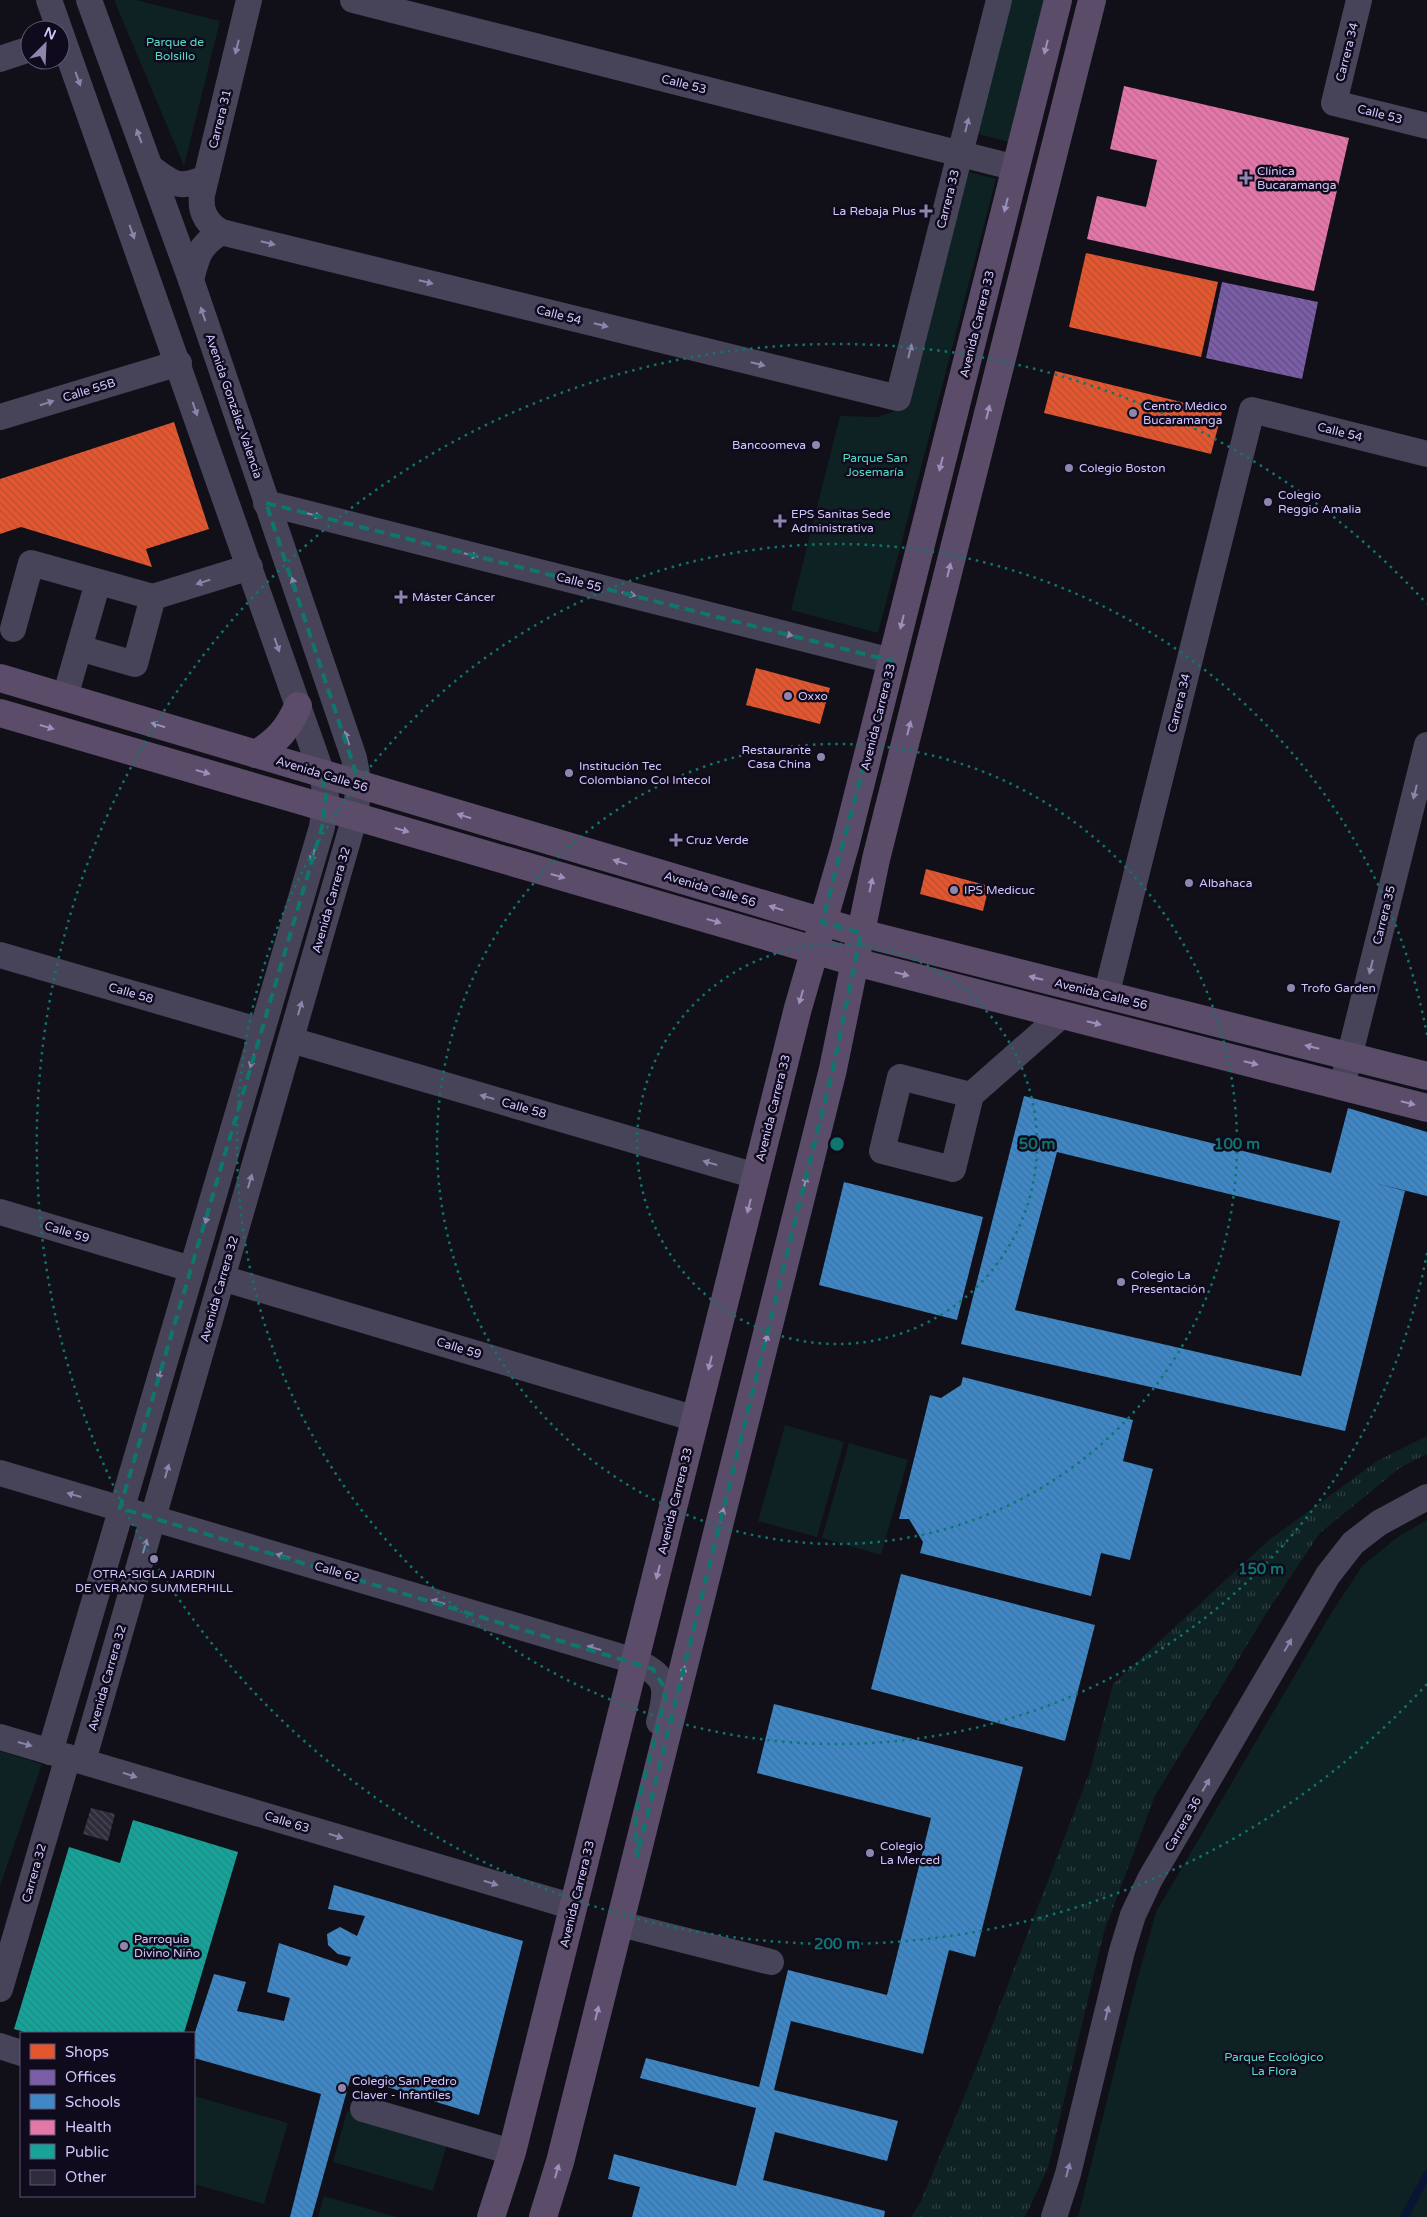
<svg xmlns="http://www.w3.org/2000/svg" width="1427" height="2217" font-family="'Varela Round',sans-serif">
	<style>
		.grass { fill: url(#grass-tufts) }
		.park { fill: #0e2123 }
		.shops { fill: url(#shops-back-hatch) }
		.offices { fill: url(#offices-back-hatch) }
		.schools { fill: url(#schools-back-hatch); fill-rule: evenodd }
		.health { fill: url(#health-back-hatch) }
		.public { fill: url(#public-back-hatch) }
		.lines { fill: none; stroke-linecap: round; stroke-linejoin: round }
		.stream { stroke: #0a1434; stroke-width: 8 }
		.building { fill: url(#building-back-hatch) }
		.minor { stroke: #474359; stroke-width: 26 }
		.major { stroke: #5b4c6a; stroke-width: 28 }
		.oneway { fill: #8c84ac }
		.oneway2 { fill: #9c8fbb }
		.marked { fill: none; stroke: #0f766e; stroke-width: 4; stroke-dasharray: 10 6; stroke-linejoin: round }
		.ring { fill: none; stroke: #0f766e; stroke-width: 2.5; stroke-dasharray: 2.5 5 }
		.poi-dot { fill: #8e86ae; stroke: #100b1c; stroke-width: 2 }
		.labels { text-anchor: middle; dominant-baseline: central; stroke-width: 5; stroke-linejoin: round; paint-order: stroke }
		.park-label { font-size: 12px; fill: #55dcc7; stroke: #100b1c }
		.street-label { font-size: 12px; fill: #d2c6fe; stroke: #100b1c }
		.poi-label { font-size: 12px; fill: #d2c6fe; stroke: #100b1c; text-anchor: start }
		.centre { fill: #0f766e; stroke: #100b1c; stroke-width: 2.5 }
		.ring-label { font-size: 15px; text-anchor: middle; font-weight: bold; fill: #0f766e; stroke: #100b1c; stroke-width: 5; stroke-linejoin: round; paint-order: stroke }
	</style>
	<defs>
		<pattern id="grass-tufts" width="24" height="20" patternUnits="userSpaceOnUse" patternTransform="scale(1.25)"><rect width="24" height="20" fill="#0e2123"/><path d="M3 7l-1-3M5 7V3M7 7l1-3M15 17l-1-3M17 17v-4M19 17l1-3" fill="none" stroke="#304044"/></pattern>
		<pattern id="shops-back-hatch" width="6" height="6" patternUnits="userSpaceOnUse" patternTransform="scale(1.25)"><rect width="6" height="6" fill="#e4572e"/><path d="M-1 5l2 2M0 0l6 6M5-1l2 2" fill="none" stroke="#b24f37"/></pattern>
		<pattern id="offices-back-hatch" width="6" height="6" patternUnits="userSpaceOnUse" patternTransform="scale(1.25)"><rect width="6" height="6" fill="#7b5ea7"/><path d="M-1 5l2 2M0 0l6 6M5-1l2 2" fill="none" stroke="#604e7e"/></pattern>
		<pattern id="schools-back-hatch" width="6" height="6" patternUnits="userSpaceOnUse" patternTransform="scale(1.25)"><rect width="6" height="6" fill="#3f88c5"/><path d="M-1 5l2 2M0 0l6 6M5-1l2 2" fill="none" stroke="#3f71a1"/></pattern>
		<pattern id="health-back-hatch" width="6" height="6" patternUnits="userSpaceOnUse" patternTransform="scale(1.25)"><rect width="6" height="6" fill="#e377a8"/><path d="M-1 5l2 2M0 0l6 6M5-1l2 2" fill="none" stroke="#ba6891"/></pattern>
		<pattern id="public-back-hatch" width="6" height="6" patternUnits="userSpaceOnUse" patternTransform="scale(1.25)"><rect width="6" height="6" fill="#17a398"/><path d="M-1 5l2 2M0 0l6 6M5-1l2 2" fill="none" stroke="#218985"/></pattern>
		<pattern id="building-back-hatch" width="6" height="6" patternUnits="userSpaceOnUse" patternTransform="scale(1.25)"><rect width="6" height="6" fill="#2f2c3b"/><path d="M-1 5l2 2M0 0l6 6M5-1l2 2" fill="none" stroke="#4c4958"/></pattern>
	</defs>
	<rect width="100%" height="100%" fill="#110f18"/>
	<!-- grass -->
	<path class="grass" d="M1427,1436V1454L1401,1467L1320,1533L1269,1609L1155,1796L1104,1932L1048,2168L1025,2217H911L921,2201L977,2065L1090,1771L1113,1684L1269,1540L1377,1461Z"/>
	<!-- park -->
	<g class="park">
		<path d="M114,0H136L220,21L184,166Z"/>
		<path d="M1010,0H1044L1009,142L978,134Z"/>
		<path d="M969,172L996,179L878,633L791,610L840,416L877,417L904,408Z"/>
		<path d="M785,1425L844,1442L817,1537L758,1521Z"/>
		<path d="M849,1443L908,1460L881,1555L822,1538Z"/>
		<path d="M1427,1520V2217H1078L1136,1984L1156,1912L1333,1610L1363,1565L1399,1536Z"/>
		<path d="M0,1751L42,1764L0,1886Z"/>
		<path d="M194,2096L288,2123L264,2204L194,2184Z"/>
		<path d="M347,2111L448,2141L433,2191L333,2162Z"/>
		<path d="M324,2196L396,2217H318Z"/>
	</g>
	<!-- shops -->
	<g class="shops">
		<path d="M1086,253L1218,282L1201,357L1069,327Z"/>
		<path d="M1055,371L1222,412L1211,454L1044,413Z"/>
		<path d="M174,422L209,529L146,549L152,567L21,527L0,534V479Z"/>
		<path d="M756,668L830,688L820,724L746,705Z"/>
		<path d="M926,869L989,886L983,911L920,894Z"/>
	</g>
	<!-- offices -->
	<path class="offices" d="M1222,282L1318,302L1302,379L1206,358Z"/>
	<!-- schools -->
	<g class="schools">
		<path d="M1024,1096L1331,1173L1348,1108L1427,1132V1196L1375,1183L1405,1191L1345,1431L961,1344ZM1057,1152L1340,1221L1301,1376L1015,1310Z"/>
		<path d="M844,1182L983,1217L957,1320L819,1285Z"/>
		<path d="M963,1377L1133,1420L1123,1461L1153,1469L1130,1560L1101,1553L1091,1596L920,1553L923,1542L909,1519H899L930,1395L941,1398L961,1385Z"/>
		<path d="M901,1574L1095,1625L1065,1741L871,1689Z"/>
		<path d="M774,1704L1023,1767L975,1957L949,1950L923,2054L791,2021L774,2090L898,2121L887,2161L775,2132L763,2180L885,2211L884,2217H632L640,2187L608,2179L614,2154L736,2186L756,2108L640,2078L646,2058L759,2087L788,1970L887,1995L931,1818L757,1773Z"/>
		<path d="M334,1885L523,1941L479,2115L351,2076L312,2217H290L321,2094L194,2058V2035L214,1974L246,1982L237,2011L284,2021L290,1998L267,1992L279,1943L347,1966L351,1957L338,1954L328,1945L327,1934L340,1927L357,1936L365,1916L328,1909Z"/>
	</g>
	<!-- health -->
	<path class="health" d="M1124,86L1349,138L1314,291L1087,239L1097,196L1146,207L1157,160L1110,149Z"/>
	<!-- public -->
	<path class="public" d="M133,1820L238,1852L184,2033H28L14,2029L69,1847L120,1863Z"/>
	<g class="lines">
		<!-- stream -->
		<path class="stream" d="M1404,2217L1427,2175"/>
	</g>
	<!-- building -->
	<path class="building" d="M91,1808L115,1814L108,1841L83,1834Z"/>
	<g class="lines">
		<!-- minor -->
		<g class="minor">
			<path d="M49,0L322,774L326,796L322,827L50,1752"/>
			<path d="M249,0L202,195C200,211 206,223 221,232L898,398L999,0"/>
			<path d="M353,0L1016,168"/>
			<path d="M1359,0L1334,103L1427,126"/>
			<path d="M0,59L30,49"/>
			<path d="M150,167C172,184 179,190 206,178"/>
			<path d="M191,280C197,256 199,246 221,232"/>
			<path d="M0,417L179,363"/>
			<path d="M266,503L892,661"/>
			<path d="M153,597L250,567"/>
			<path d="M13,629L31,563L153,597L135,664L79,648"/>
			<path d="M65,697L98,582"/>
			<path d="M0,955L261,1031"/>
			<path d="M1106,996L1252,410L1427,454"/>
			<path d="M291,1040L756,1176"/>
			<path d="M900,1077L971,1095L953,1169L882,1151Z"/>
			<path d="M1342,1086L1427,745"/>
			<path d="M971,1095L1062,1015"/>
			<path d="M0,1212L191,1269"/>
			<path d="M222,1278L696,1419"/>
			<path d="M0,1473L635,1661C669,1677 668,1688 659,1722"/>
			<path d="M0,1737L574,1907"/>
			<path d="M83,1761L355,816L359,785L354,758L191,280L89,0"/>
			<path d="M620,1924L771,1962"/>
			<path d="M0,1989L68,1757"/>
			<path d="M0,2046L21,2053"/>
			<path d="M363,2109L512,2152"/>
			<path d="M1054,2217L1068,2174L1122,1951L1133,1915L1150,1879L1328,1575L1353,1543L1379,1523L1427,1497"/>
		</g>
		<!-- major -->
		<g class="major">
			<path d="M0,678L861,933L1427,1076"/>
			<path d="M0,713L855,962L1427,1108"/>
			<path d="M256,754C277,741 288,729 298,706"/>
			<path d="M491,2217L512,2152L798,1008L845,846L1058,0"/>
			<path d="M543,2217L560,2162L833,1069L876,859L1092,0"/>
		</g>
	</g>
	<!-- one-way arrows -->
	<defs><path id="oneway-solid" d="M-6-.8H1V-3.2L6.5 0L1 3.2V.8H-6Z" transform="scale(1.25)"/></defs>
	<g class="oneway">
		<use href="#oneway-solid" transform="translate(237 47) rotate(104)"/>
		<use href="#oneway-solid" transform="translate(78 79) rotate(70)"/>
		<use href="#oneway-solid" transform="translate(967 125) rotate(-76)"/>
		<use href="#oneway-solid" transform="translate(139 136) rotate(-110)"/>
		<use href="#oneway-solid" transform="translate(132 232) rotate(70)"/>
		<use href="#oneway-solid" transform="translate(268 243) rotate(14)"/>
		<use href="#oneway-solid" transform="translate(426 282) rotate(14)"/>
		<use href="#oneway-solid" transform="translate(203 314) rotate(-109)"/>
		<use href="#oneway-solid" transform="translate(601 325) rotate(14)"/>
		<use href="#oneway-solid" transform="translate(910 351) rotate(-76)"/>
		<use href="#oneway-solid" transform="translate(758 364) rotate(14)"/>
		<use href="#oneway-solid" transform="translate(47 403) rotate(-17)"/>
		<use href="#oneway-solid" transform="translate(195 409) rotate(71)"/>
		<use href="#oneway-solid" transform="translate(314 515) rotate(14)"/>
		<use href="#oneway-solid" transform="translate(471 555) rotate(14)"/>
		<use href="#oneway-solid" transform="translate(203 582) rotate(162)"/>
		<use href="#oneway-solid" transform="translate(294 584) rotate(-109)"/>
		<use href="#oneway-solid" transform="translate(629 594) rotate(14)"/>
		<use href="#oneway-solid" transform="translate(786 634) rotate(14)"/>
		<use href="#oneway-solid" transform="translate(277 645) rotate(71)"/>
		<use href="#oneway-solid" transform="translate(347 738) rotate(-109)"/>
		<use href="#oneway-solid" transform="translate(1415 792) rotate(104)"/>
		<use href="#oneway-solid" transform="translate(313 855) rotate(106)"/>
		<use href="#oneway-solid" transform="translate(1371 967) rotate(104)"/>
		<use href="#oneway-solid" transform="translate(300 1008) rotate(-74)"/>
		<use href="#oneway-solid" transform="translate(252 1061) rotate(106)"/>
		<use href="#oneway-solid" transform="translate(487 1097) rotate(-164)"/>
		<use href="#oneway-solid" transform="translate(710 1163) rotate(-164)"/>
		<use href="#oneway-solid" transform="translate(250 1181) rotate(-74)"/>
		<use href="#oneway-solid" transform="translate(207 1217) rotate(106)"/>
		<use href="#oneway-solid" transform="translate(160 1373) rotate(107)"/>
		<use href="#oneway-solid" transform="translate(167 1471) rotate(-74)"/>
		<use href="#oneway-solid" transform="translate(74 1495) rotate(-164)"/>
		<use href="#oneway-solid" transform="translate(145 1546) rotate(-74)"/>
		<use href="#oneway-solid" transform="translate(283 1556) rotate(-164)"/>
		<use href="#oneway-solid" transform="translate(438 1602) rotate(-164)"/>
		<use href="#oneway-solid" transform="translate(1288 1645) rotate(-60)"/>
		<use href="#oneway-solid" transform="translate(594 1648) rotate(-164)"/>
		<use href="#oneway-solid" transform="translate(25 1744) rotate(16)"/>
		<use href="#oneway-solid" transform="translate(130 1775) rotate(17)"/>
		<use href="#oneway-solid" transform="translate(1206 1785) rotate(-60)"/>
		<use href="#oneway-solid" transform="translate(336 1836) rotate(17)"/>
		<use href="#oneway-solid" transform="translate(491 1883) rotate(17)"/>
		<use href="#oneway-solid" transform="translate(1107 2013) rotate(-76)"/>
		<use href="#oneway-solid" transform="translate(1068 2170) rotate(-75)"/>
	</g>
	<g class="oneway2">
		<use href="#oneway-solid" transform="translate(1046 47) rotate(104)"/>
		<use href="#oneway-solid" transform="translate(1006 205) rotate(104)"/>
		<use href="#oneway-solid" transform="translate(988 412) rotate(-76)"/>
		<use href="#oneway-solid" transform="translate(941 464) rotate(104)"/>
		<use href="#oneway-solid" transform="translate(949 570) rotate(-76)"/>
		<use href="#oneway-solid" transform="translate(902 622) rotate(104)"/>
		<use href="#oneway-solid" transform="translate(158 725) rotate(-163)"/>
		<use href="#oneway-solid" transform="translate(47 727) rotate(16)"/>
		<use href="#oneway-solid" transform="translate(909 728) rotate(-76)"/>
		<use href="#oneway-solid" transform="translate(203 772) rotate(16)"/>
		<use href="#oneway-solid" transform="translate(464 816) rotate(-163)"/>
		<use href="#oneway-solid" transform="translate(402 830) rotate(16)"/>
		<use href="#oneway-solid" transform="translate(620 862) rotate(-163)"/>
		<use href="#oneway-solid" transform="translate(558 876) rotate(16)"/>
		<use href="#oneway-solid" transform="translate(871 885) rotate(-78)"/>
		<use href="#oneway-solid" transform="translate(776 908) rotate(-163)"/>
		<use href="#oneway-solid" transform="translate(714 921) rotate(16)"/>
		<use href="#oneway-solid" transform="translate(902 974) rotate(14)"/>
		<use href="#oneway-solid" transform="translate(1036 978) rotate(-166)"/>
		<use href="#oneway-solid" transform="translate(801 997) rotate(106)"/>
		<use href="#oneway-solid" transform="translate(1094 1023) rotate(14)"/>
		<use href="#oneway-solid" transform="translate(1312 1047) rotate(-166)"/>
		<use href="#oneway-solid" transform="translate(1251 1063) rotate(14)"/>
		<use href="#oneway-solid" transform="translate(1408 1103) rotate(14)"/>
		<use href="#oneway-solid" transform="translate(805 1183) rotate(-76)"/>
		<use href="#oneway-solid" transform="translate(749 1206) rotate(104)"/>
		<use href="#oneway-solid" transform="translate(766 1341) rotate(-76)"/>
		<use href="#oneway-solid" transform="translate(710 1363) rotate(104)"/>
		<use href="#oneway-solid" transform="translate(722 1515) rotate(-76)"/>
		<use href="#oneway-solid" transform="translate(658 1572) rotate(104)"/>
		<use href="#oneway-solid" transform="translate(683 1673) rotate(-76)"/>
		<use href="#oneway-solid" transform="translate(597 2013) rotate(-76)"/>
		<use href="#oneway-solid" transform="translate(557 2171) rotate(-74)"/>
	</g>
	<!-- marked area -->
	<path class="marked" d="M266,503L892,661L822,922L861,933L833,1069L637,1856L635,1815L665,1699L664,1687L653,1669L120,1508L322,827L326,796L322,774L360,785Z"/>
	<!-- distance rings -->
	<g class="ring">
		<circle cx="837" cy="1144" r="200"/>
		<circle cx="837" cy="1144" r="400"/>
		<path d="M1427 1253A600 600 0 1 1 1427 1035"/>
		<path d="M1427 1684A800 800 0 1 1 1427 604"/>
	</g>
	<!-- markers -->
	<g class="poi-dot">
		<path d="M1243.5 170.5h5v5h5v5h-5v5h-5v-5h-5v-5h5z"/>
		<path d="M923.5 203.5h5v5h5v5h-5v5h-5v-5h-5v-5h5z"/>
		<circle cx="1133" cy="413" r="5"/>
		<circle cx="816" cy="445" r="5"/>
		<circle cx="1069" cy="468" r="5"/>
		<circle cx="1268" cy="502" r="5"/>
		<path d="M777.5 513.5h5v5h5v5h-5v5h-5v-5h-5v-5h5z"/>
		<path d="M398.5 589.5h5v5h5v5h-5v5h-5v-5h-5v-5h5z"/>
		<circle cx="788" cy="696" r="5"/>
		<circle cx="821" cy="757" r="5"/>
		<circle cx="569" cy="773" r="5"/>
		<path d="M673.5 832.5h5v5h5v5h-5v5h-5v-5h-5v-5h5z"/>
		<circle cx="1189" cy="883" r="5"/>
		<circle cx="954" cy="890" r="5"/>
		<circle cx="1291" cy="988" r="5"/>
		<circle cx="1121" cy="1282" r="5"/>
		<circle cx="154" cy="1559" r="5"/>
		<circle cx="870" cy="1853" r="5"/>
		<circle cx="124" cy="1946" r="5"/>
		<circle cx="342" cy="2088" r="5"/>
	</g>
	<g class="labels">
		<!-- park labels -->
		<g class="park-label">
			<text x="175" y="42">Parque de<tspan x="175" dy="14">Bolsillo</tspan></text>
			<text x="875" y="458">Parque San<tspan x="875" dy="14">Josemaría</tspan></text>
			<text x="1274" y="2057">Parque Ecológico<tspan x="1274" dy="14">La Flora</tspan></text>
		</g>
		<!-- street labels -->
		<g class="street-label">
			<text transform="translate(1347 52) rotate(-76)">Carrera 34</text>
			<text transform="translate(684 84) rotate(14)">Calle 53</text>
			<text transform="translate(1380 114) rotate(14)">Calle 53</text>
			<text transform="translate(220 119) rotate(-76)">Carrera 31</text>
			<text transform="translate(948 199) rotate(-76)">Carrera 33</text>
			<text transform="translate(559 315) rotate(14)">Calle 54</text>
			<text transform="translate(977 324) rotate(-76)">Avenida Carrera 33</text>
			<text transform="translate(89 390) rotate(-17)">Calle 55B</text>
			<text transform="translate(234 406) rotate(71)">Avenida González Valencia</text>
			<text transform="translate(1340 432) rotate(14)">Calle 54</text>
			<text transform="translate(579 582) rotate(14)">Calle 55</text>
			<text transform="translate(1179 703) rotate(-76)">Carrera 34</text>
			<text transform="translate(878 717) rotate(-76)">Avenida Carrera 33</text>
			<text transform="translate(322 774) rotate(17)">Avenida Calle 56</text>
			<text transform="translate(710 889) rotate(17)">Avenida Calle 56</text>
			<text transform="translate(331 900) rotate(-74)">Avenida Carrera 32</text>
			<text transform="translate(1384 915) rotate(-76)">Carrera 35</text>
			<text transform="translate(131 993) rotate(16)">Calle 58</text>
			<text transform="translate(1101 994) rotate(14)">Avenida Calle 56</text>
			<text transform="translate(524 1108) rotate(16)">Calle 58</text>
			<text transform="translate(773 1108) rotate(-76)">Avenida Carrera 33</text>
			<text transform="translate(67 1232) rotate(17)">Calle 59</text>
			<text transform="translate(219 1289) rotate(-74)">Avenida Carrera 32</text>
			<text transform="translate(459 1348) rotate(17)">Calle 59</text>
			<text transform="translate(675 1501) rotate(-76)">Avenida Carrera 33</text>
			<text transform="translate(337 1572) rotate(16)">Calle 62</text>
			<text transform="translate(107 1678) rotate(-74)">Avenida Carrera 32</text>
			<text transform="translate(287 1822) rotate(17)">Calle 63</text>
			<text transform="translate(1183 1824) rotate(-60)">Carrera 36</text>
			<text transform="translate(34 1873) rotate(-74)">Carrera 32</text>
			<text transform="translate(577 1894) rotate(-76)">Avenida Carrera 33</text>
		</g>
		<!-- poi labels -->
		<g class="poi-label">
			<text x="1257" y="171">Clínica<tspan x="1257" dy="14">Bucaramanga</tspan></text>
			<text x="916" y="211" text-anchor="end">La Rebaja Plus</text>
			<text x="1143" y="406">Centro Médico<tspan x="1143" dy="14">Bucaramanga</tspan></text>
			<text x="806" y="445" text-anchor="end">Bancoomeva</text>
			<text x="1079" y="468">Colegio Boston</text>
			<text x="1278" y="495">Colegio<tspan x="1278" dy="14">Reggio Amalia</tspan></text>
			<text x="791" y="514">EPS Sanitas Sede<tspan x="791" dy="14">Administrativa</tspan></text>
			<text x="412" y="597">Máster Cáncer</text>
			<text x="798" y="696">Oxxo</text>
			<text x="811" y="750" text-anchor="end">Restaurante<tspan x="811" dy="14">Casa China</tspan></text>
			<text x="579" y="766">Institución Tec<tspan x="579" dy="14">Colombiano Col Intecol</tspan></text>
			<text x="686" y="840">Cruz Verde</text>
			<text x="1199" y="883">Albahaca</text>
			<text x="964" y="890">IPS Medicuc</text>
			<text x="1301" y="988">Trofo Garden</text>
			<text x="1131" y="1275">Colegio La<tspan x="1131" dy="14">Presentación</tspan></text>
			<text x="154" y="1574" text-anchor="middle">OTRA-SIGLA JARDIN<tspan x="154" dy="14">DE VERANO SUMMERHILL</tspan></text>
			<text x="880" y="1846">Colegio<tspan x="880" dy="14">La Merced</tspan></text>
			<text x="134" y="1939">Parroquia<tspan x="134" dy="14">Divino Niño</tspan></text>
			<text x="352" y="2081">Colegio San Pedro<tspan x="352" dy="14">Claver - Infantiles</tspan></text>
		</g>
	</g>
	<circle cx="837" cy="1144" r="8" class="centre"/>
	<g class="ring-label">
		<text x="1037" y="1149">50 m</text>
		<text x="1237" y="1149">100 m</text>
		<text x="1261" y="1574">150 m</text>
		<text x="837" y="1949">200 m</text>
	</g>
	<!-- legend -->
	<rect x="20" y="2032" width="175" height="165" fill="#100b1c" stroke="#5e5676"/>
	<rect x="30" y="2044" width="25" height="15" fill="#e4572e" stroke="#5e5676"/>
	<text x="65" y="2057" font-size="15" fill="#d2c6fe">Shops</text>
	<rect x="30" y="2070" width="25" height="15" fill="#7b5ea7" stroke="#5e5676"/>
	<text x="65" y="2082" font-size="15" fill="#d2c6fe">Offices</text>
	<rect x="30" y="2094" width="25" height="15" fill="#3f88c5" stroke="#5e5676"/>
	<text x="65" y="2107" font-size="15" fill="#d2c6fe">Schools</text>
	<rect x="30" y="2120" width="25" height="15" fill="#e377a8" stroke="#5e5676"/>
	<text x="65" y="2132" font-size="15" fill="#d2c6fe">Health</text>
	<rect x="30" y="2144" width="25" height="15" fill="#17a398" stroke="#5e5676"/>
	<text x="65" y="2157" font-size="15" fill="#d2c6fe">Public</text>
	<rect x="30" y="2170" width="25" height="15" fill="#2f2c3b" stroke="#5e5676"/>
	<text x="65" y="2182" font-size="15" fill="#d2c6fe">Other</text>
	<!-- north arrow -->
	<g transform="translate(45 45) rotate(24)"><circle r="24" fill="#100b1c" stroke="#5e5676"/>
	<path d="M0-4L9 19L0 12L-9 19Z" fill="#8e86ae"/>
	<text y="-8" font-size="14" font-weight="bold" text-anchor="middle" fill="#d2c6fe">N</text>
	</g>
</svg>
